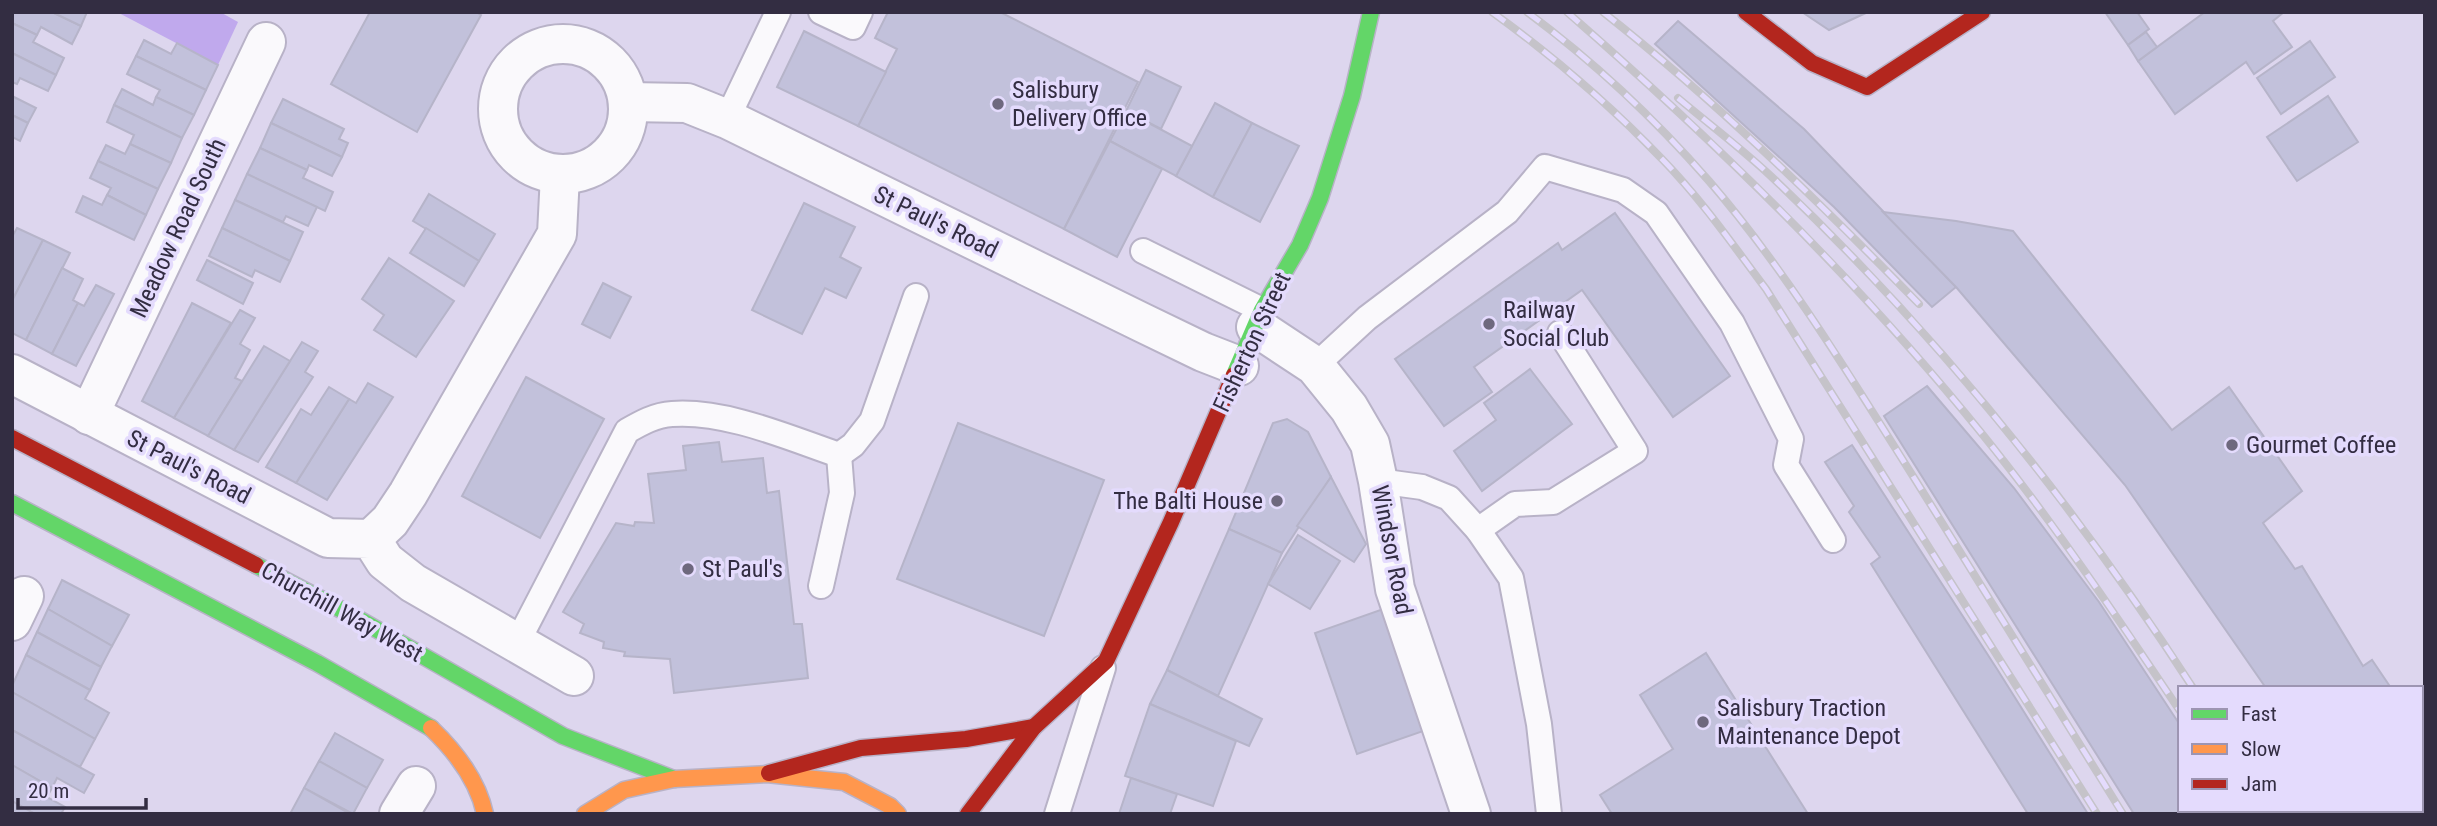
<svg xmlns="http://www.w3.org/2000/svg" width="2437" height="826" font-family="'Roboto Condensed',sans-serif">
	<style>
		.forest { fill: #c0a9ed }
		.building { fill: #c2c1db; stroke: #b6b4c9; stroke-width: 2 }
		.lines { fill: none; stroke-linecap: round; stroke-linejoin: round }
		.lane-casing { stroke: #b8b2c7; stroke-width: 28 }
		.street-casing { stroke: #b8b2c7; stroke-width: 42 }
		.fast-casing { stroke: #b8b2c7; stroke-width: 19 }
		.slow-casing { stroke: #b8b2c7; stroke-width: 19 }
		.jam-casing { stroke: #b8b2c7; stroke-width: 19 }
		.lane { stroke: #faf9fc; stroke-width: 24 }
		.street { stroke: #faf9fc; stroke-width: 38 }
		.fast { stroke: #63d668; stroke-width: 16 }
		.slow { stroke: #ff974d; stroke-width: 16 }
		.jam { stroke: #b3261e; stroke-width: 16 }
		.rail-casing { stroke: #c5c3c9; stroke-width: 8 }
		.rail { stroke: #e4dbfd; stroke-width: 5; stroke-dasharray: 16; stroke-linecap: butt }
		.poi-dot { fill: #6e687e; stroke: #e4dbfd; stroke-width: 2.5 }
		.labels { text-anchor: middle; dominant-baseline: central; stroke-width: 7; stroke-linejoin: round; paint-order: stroke }
		.poi-label { font-size: 24px; fill: #332d42; stroke: #e4dbfd; text-anchor: start }
		.street-label { font-size: 24px; fill: #332d42; stroke: #e4dbfd }
	</style>
	<rect width="100%" height="100%" fill="#ddd6ee"/>
	<!-- forest -->
	<path class="forest" d="M117,12H220L238,22L218,65Z"/>
	<!-- building -->
	<g class="building">
		<path d="M12,12H52L81,26L72,44L41,27L37,35L12,23Z"/>
		<path d="M52,12H87L81,26Z"/>
		<path d="M370,12H476L481,15L417,132L331,84Z"/>
		<path d="M888,12H1000L1138,82L1064,229L858,126L897,49L875,38Z"/>
		<path d="M1802,12H1868L1829,30Z"/>
		<path d="M2105,12H2137L2149,29L2128,45Z"/>
		<path d="M2205,12H2284L2273,21L2292,47L2254,74L2246,62L2175,114L2138,61Z"/>
		<path d="M1678,21L1804,129L1956,287L1932,307L1834,207L1655,44Z"/>
		<path d="M12,23L37,35L33,42L64,58L56,75L12,53Z"/>
		<path d="M804,31L886,72L858,126L777,87Z"/>
		<path d="M2146,32L2157,47L2138,61L2128,45Z"/>
		<path d="M144,40L171,54L177,43L218,65L206,90L136,56Z"/>
		<path d="M2310,41L2335,77L2281,114L2257,78Z"/>
		<path d="M12,53L56,75L48,91L20,78L17,84L12,82Z"/>
		<path d="M136,56L206,90L194,115L156,97L160,90L127,74Z"/>
		<path d="M1146,70L1181,87L1161,129L1126,111Z"/>
		<path d="M122,89L153,105L156,97L194,115L182,138L114,105Z"/>
		<path d="M12,96L36,108L28,123L12,115Z"/>
		<path d="M2328,96L2358,142L2297,181L2267,137Z"/>
		<path d="M283,99L344,129L339,139L348,143L342,157L271,123Z"/>
		<path d="M1215,103L1252,123L1213,197L1176,176Z"/>
		<path d="M114,105L182,138L171,163L130,144L134,135L107,122Z"/>
		<path d="M1126,111L1192,146L1176,176L1110,141Z"/>
		<path d="M12,115L28,123L20,141L12,137Z"/>
		<path d="M271,123L342,157L332,176L309,165L307,170L260,148Z"/>
		<path d="M1252,123L1299,146L1260,222L1213,197Z"/>
		<path d="M1110,141L1162,169L1117,257L1064,229Z"/>
		<path d="M130,144L171,163L158,189L98,161L106,145L125,154Z"/>
		<path d="M260,148L307,170L303,178L333,192L325,211L247,174Z"/>
		<path d="M98,161L158,189L146,215L107,195L111,188L90,178Z"/>
		<path d="M247,174L317,207L308,226L286,216L283,222L235,200Z"/>
		<path d="M429,194L495,234L479,261L413,221Z"/>
		<path d="M107,195L146,215L134,240L76,212L83,196L102,205Z"/>
		<path d="M235,200L303,232L290,261L222,228Z"/>
		<path d="M804,203L855,227L840,257L861,268L846,298L825,288L802,334L752,310Z"/>
		<path d="M1883,212L1956,221L2013,231L2172,430L2229,387L2302,491L2263,523L2295,569L2302,566L2363,666L2372,660L2391,688H2266L2125,485L1956,287Z"/>
		<path d="M1615,213L1730,376L1673,417L1582,290L1474,367L1492,392L1444,426L1395,359L1558,243L1562,250Z"/>
		<path d="M17,228L43,240L12,301V237Z"/>
		<path d="M222,228L290,261L280,282L255,270L252,277L209,256Z"/>
		<path d="M426,228L479,261L464,286L410,253Z"/>
		<path d="M43,240L70,253L26,340L12,333V301Z"/>
		<path d="M389,258L454,301L416,357L374,330L384,315L362,299Z"/>
		<path d="M207,260L253,283L243,304L197,280Z"/>
		<path d="M62,268L83,279L73,300L78,303L52,354L26,340Z"/>
		<path d="M603,283L631,297L610,338L582,324Z"/>
		<path d="M96,285L114,294L76,366L52,354L78,303L84,306Z"/>
		<path d="M192,303L231,323L174,418L142,401Z"/>
		<path d="M240,310L255,318L240,344L250,350L235,378L242,381L208,436L174,418Z"/>
		<path d="M302,342L318,351L305,372L313,377L258,462L234,450Z"/>
		<path d="M264,346L290,361L234,450L208,436Z"/>
		<path d="M1530,369L1572,424L1482,491L1454,451L1496,420L1484,403Z"/>
		<path d="M526,377L604,419L540,538L462,496Z"/>
		<path d="M368,383L393,397L327,500L296,483L349,399L356,403Z"/>
		<path d="M1927,386L2014,488L2099,602L2180,725V810H2235L2238,814H2134L1884,416Z"/>
		<path d="M329,387L349,399L296,483L266,467L301,409L311,415Z"/>
		<path d="M1287,419L1308,432L1331,477L1282,553L1229,529L1273,423Z"/>
		<path d="M958,423L1104,480L1044,636L897,579Z"/>
		<path d="M719,442L722,462L763,458L767,493L779,491L794,624H802L808,678L674,693L670,659L624,656L625,652L603,648L604,642L580,633L584,624L563,612L616,523L634,526L635,522L654,523L648,474L686,470L683,446Z"/>
		<path d="M1852,445L1997,669L2088,814H2028L1871,564L1880,557L1849,512L1854,506L1825,462Z"/>
		<path d="M1331,477L1366,544L1354,562L1297,526Z"/>
		<path d="M1229,529L1282,553L1218,696L1167,670Z"/>
		<path d="M1298,535L1340,561L1310,609L1268,584Z"/>
		<path d="M62,580L129,615L112,646L48,609Z"/>
		<path d="M1389,607L1432,728L1357,754L1315,633Z"/>
		<path d="M48,609L112,646L101,667L37,632Z"/>
		<path d="M37,632L101,667L90,690L26,655Z"/>
		<path d="M1706,653L1808,814H1612L1600,795L1673,749L1640,695Z"/>
		<path d="M26,655L90,690L85,699L109,713L95,739L12,692V686Z"/>
		<path d="M1167,670L1262,719L1249,746L1150,704Z"/>
		<path d="M12,692L95,739L80,767L12,730Z"/>
		<path d="M1150,704L1236,741L1213,806L1125,776Z"/>
		<path d="M12,730L94,775L84,793L57,778L52,788L12,765Z"/>
		<path d="M335,733L383,760L367,788L319,761Z"/>
		<path d="M2421,734L2425,739V803L2421,805Z"/>
		<path d="M319,761L367,788L353,814L304,788Z"/>
		<path d="M12,765L52,788L47,797L65,807L61,814H35L12,801Z"/>
		<path d="M1131,778L1177,794L1170,814H1119Z"/>
		<path d="M304,788L350,814H290Z"/>
		<path d="M12,801L35,814H12Z"/>
		<path d="M2345,810H2413L2408,814H2347Z"/>
	</g>
	<g class="lines">
		<!-- lane casing -->
		<g class="lane-casing">
			<g id="lane">
				<path d="M821,12L853,27L860,12"/>
				<path d="M727,119L778,12"/>
				<path d="M1143,251L1262,310"/>
				<path d="M1315,366L1367,318L1507,212L1545,167L1623,190L1656,213L1732,323L1791,439L1786,465L1833,540"/>
				<path d="M1378,481L1422,487L1449,498L1478,530L1511,578L1539,724L1549,814"/>
				<path d="M1478,530L1515,504L1553,502L1635,451L1560,333"/>
				<path d="M821,586L842,493L839,455"/>
				<path d="M517,643L627,431C641,423 655,415 672,414C726,410 789,438 839,455L853,445L872,421L916,296"/>
				<path d="M1057,814L1103,668"/>
			</g>
		</g>
		<!-- street casing -->
		<g class="street-casing">
			<g id="street">
				<circle cx="563" cy="109" r="65"/>
				<path d="M628,102L687,103L727,119L1143,323L1203,352L1239,366"/>
				<path d="M1256,327L1315,366L1349,408L1370,444L1378,481L1395,589L1471,814"/>
				<path d="M12,374L328,538L371,539L385,561L413,583L574,676"/>
				<path d="M89,415L266,42"/>
				<path d="M371,539L390,521L408,494L557,234L560,175"/>
				<path d="M12,621L24,596"/>
				<path d="M399,814L416,786"/>
			</g>
		</g>
		<!-- fast casing -->
		<g class="fast-casing">
			<g id="fast">
				<path d="M1234,375L1262,310L1300,245L1320,198L1352,96L1371,12"/>
				<path d="M12,503L317,663L431,728"/>
				<path d="M256,565L355,617L563,736L674,779"/>
			</g>
		</g>
		<!-- slow casing -->
		<g class="slow-casing">
			<g id="slow">
				<path d="M431,728C455,751 478,781 485,814"/>
				<path d="M585,814L624,790L674,779L767,774L844,782L890,806L898,814"/>
			</g>
		</g>
		<!-- jam casing -->
		<g class="jam-casing">
			<g id="jam">
				<path d="M1746,12L1812,63L1867,87L1982,12"/>
				<path d="M12,438L256,565"/>
				<path d="M769,773L861,748L966,739L1034,727"/>
				<path d="M968,814L1034,727L1106,661L1171,522L1234,375"/>
			</g>
		</g>
		<!-- lane -->
		<use href="#lane" class="lane"/>
		<!-- street -->
		<use href="#street" class="street"/>
		<!-- fast -->
		<use href="#fast" class="fast"/>
		<!-- slow -->
		<use href="#slow" class="slow"/>
		<!-- jam -->
		<use href="#jam" class="jam"/>
		<!-- rail casing -->
		<g class="rail-casing">
			<g id="rail">
				<path d="M1492,12C1553,56 1610,105 1662,159C1701,199 1733,245 1766,289L2097,814"/>
				<path d="M1527,12C1593,61 1655,119 1709,181C1786,270 1853,381 1916,481C1985,592 2054,703 2123,814"/>
				<path d="M1567,12C1716,142 1859,281 1983,435C2054,523 2117,617 2180,711"/>
				<path d="M1603,12C1716,101 1818,201 1919,304"/>
				<path d="M1678,98C1710,125 1745,151 1775,180C1934,331 2074,504 2193,688"/>
				<path d="M2244,810L2246,814"/>
				<path d="M2272,810L2274,814"/>
			</g>
		</g>
		<!-- rail -->
		<use href="#rail" class="rail"/>
	</g>
	<!-- markers -->
	<g class="poi-dot">
		<circle cx="998" cy="104" r="7"/>
		<circle cx="1489" cy="324" r="7"/>
		<circle cx="2232" cy="445" r="7"/>
		<circle cx="1277" cy="501" r="7"/>
		<circle cx="688" cy="569" r="7"/>
		<circle cx="1703" cy="722" r="7"/>
	</g>
	<g class="labels">
		<!-- poi labels -->
		<g class="poi-label">
			<text x="1012" y="90">Salisbury<tspan x="1012" dy="28">Delivery Office</tspan></text>
			<text x="1503" y="310">Railway<tspan x="1503" dy="28">Social Club</tspan></text>
			<text x="2246" y="445">Gourmet Coffee</text>
			<text x="1263" y="501" text-anchor="end">The Balti House</text>
			<text x="702" y="569">St Paul's</text>
			<text x="1717" y="708">Salisbury Traction<tspan x="1717" dy="28">Maintenance Depot</tspan></text>
		</g>
		<!-- street labels -->
		<g class="street-label">
			<text transform="translate(936 222) rotate(26)">St Paul's Road</text>
			<text transform="translate(178 228) rotate(-65)">Meadow Road South</text>
			<text transform="translate(1252 342) rotate(-65)">Fisherton Street</text>
			<text transform="translate(189 467) rotate(27)">St Paul's Road</text>
			<text transform="translate(1392 550) rotate(79)">Windsor Road</text>
			<text transform="translate(342 612) rotate(29)">Churchill Way West</text>
		</g>
	</g>
	<!-- border -->
	<rect width="2437" height="826" fill="none" stroke="#332d42" stroke-width="28"/>
	<!-- legend -->
	<rect x="2178" y="686" width="245" height="126" fill="#e4dbfd" stroke="#9d95b2" stroke-width="2"/>
	<rect x="2192" y="709" width="35" height="10" fill="#63d668" stroke="#9d95b2" stroke-width="2"/>
	<text x="2241" y="721" font-size="21" fill="#332d42">Fast</text>
	<rect x="2192" y="744" width="35" height="10" fill="#ff974d" stroke="#9d95b2" stroke-width="2"/>
	<text x="2241" y="756" font-size="21" fill="#332d42">Slow</text>
	<rect x="2192" y="779" width="35" height="10" fill="#b3261e" stroke="#9d95b2" stroke-width="2"/>
	<text x="2241" y="791" font-size="21" fill="#332d42">Jam</text>
	<!-- scale -->
	<path d="M18 798v10h128v-10" fill="none" stroke="#332d42" stroke-width="3.5"/>
	<text x="28" y="798" font-size="21" fill="#332d42" stroke="#e4dbfd" stroke-width="5" paint-order="stroke">20 m</text>
</svg>
